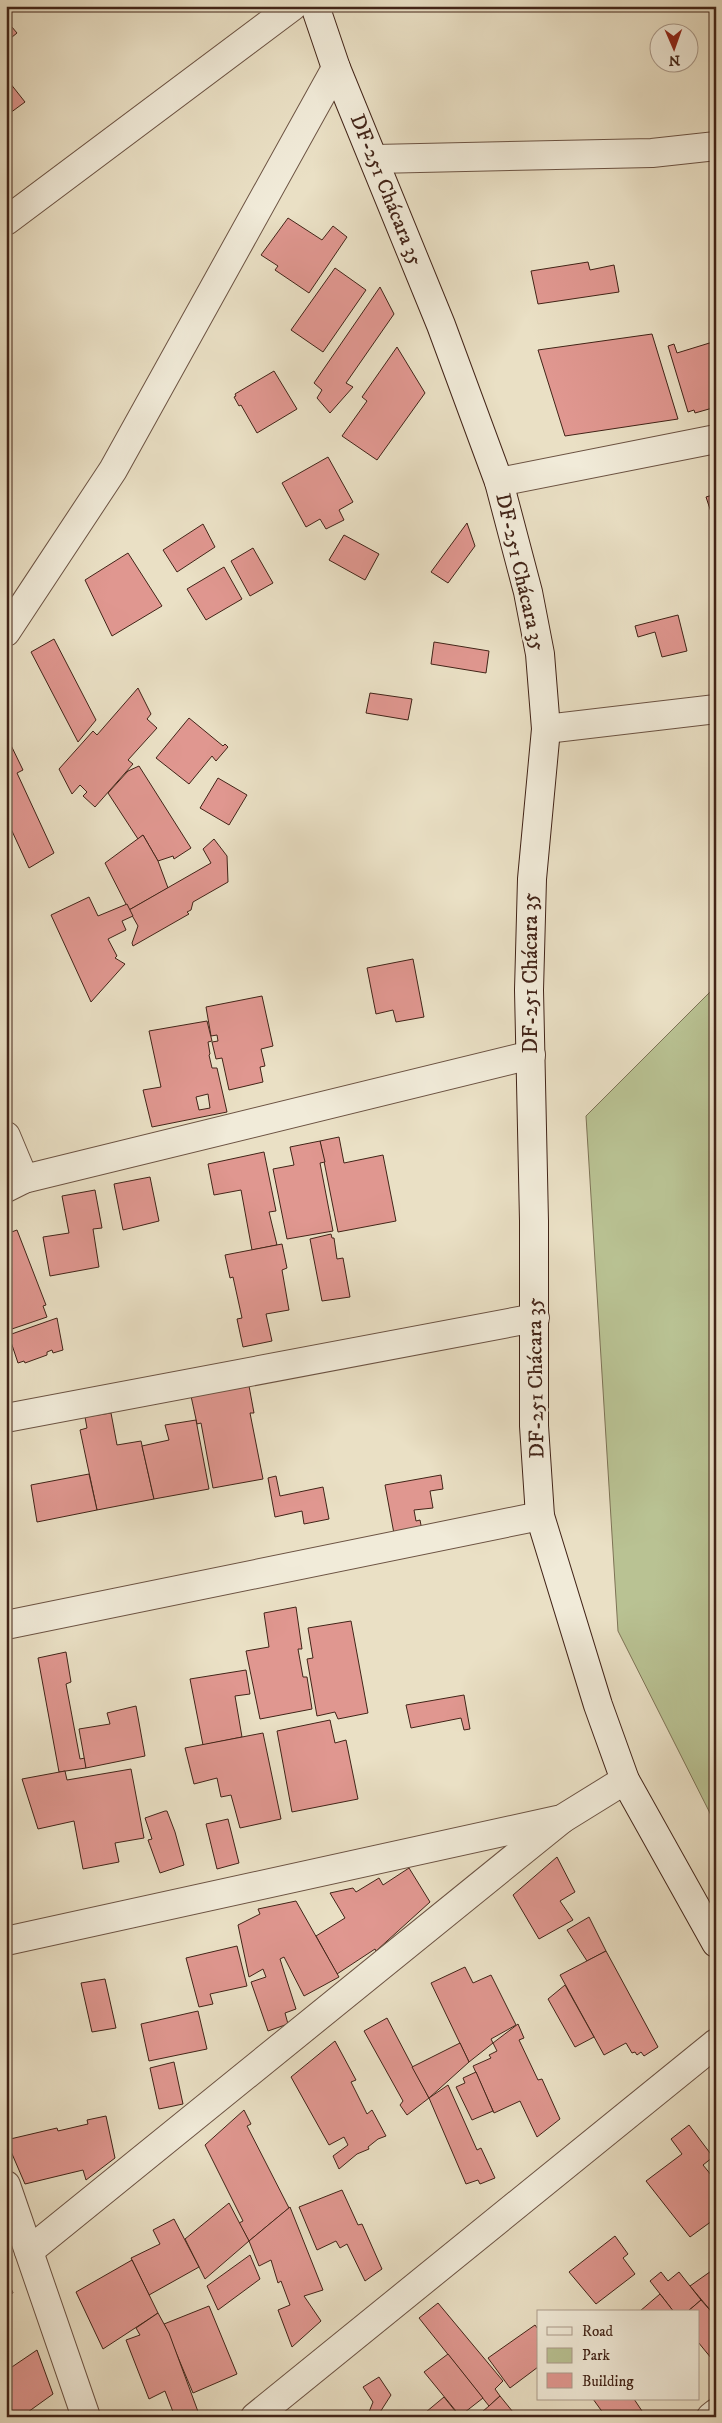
<svg xmlns="http://www.w3.org/2000/svg" width="722" height="2423" font-family="'IM FELL DW Pica',serif">
	<style>
		.green { fill: #b9c293; stroke: #7e7356 }
		.building { fill: #e09790; stroke: #422418; fill-rule: evenodd }
		.lines { fill: none; stroke-linecap: round; stroke-linejoin: round }
		.street-casing { stroke: #6c5343; stroke-width: 30 }
		.secondary-casing { stroke: #422418; stroke-width: 30 }
		.street { stroke: #f1ebd9; stroke-width: 28 }
		.secondary { stroke: #f1ebd9; stroke-width: 28 }
		.labels { text-anchor: middle; dominant-baseline: central; stroke-width: 5; stroke-linejoin: round; paint-order: stroke }
		.street-label { font-size: 21px; fill: #422418; stroke: #f1ebd9 }
	</style>
	<rect width="100%" height="100%" fill="#eae0c5"/>
	<filter id="stains"><feTurbulence type="fractalNoise" baseFrequency=".004" numOctaves="4"/><feColorMatrix values="0 0 0 0 .2 0 0 0 0 .09 0 0 0 0 .02 0 0 0 .5 -.17"/></filter>
	<radialGradient id="worn" r=".72"><stop offset=".6" stop-color="#630" stop-opacity="0"/><stop offset="1" stop-color="#630" stop-opacity=".3"/></radialGradient>
	<!-- green -->
	<path class="green" d="M716,986V1825L618,1631L586,1116Z"/>
	<!-- building -->
	<g class="building">
		<path d="M6,20L17,33L6,42Z"/>
		<path d="M6,78L25,102L6,116Z"/>
		<path d="M288,218L322,240L333,226L347,237L309,293L275,270L278,266L261,255Z"/>
		<path d="M588,262L590,270L614,265L619,292L538,304L531,271Z"/>
		<path d="M335,268L366,290L323,352L291,330Z"/>
		<path d="M380,287L394,314L346,383L353,387L330,413L317,398L322,390L314,383Z"/>
		<path d="M652,334L678,419L565,436L538,350Z"/>
		<path d="M716,341V407L695,413L694,410L688,412L668,346L674,344L677,353Z"/>
		<path d="M397,347L425,393L377,460L342,436L367,401L362,397Z"/>
		<path d="M274,371L297,409L257,433L241,405L239,406L234,397L236,396L235,394Z"/>
		<path d="M328,457L353,502L339,510L344,520L326,529L320,519L306,527L282,483Z"/>
		<path d="M716,494V527L706,497Z"/>
		<path d="M467,523L475,546L448,583L431,572Z"/>
		<path d="M203,524L215,547L177,572L163,550Z"/>
		<path d="M344,535L379,554L365,580L329,560Z"/>
		<path d="M253,548L273,583L250,596L231,561Z"/>
		<path d="M128,553L162,606L112,636L85,580Z"/>
		<path d="M224,567L242,599L206,620L187,589Z"/>
		<path d="M678,615L687,651L662,657L655,632L638,637L635,626Z"/>
		<path d="M54,639L96,720L78,742L31,652Z"/>
		<path d="M434,642L489,651L486,673L431,664Z"/>
		<path d="M138,688L151,714L147,719L157,728L128,760L133,764L95,807L83,796L87,792L80,785L72,794L59,769L93,731L97,735Z"/>
		<path d="M370,693L412,699L408,720L366,713Z"/>
		<path d="M189,718L223,746L225,744L228,747L216,761L212,756L189,784L156,758Z"/>
		<path d="M6,735L23,770L17,773L54,853L29,868L6,818Z"/>
		<path d="M139,766L191,848L174,859L173,856L158,861L143,835L138,839L108,793L128,771Z"/>
		<path d="M218,778L247,795L229,825L200,808Z"/>
		<path d="M143,835L158,861L168,888L129,910L105,863Z"/>
		<path d="M214,839L227,856L228,882L193,902L191,910L187,912L189,914L133,946L132,943L138,926L129,910L211,863L203,849Z"/>
		<path d="M89,897L98,916L127,904L133,916L122,921L126,930L108,939L117,956L115,958L125,964L91,1002L51,915Z"/>
		<path d="M413,959L424,1017L396,1022L393,1010L376,1014L367,968Z"/>
		<path d="M262,996L273,1046L261,1049L265,1066L260,1067L263,1082L229,1090L222,1058L216,1059L212,1042L218,1041L217,1035L211,1036L206,1007Z"/>
		<path d="M207,1021L212,1041L208,1042L210,1054L209,1055L212,1068H217L227,1112L152,1127L143,1090L161,1087L149,1031ZM208,1094L210,1108L199,1110L196,1097Z"/>
		<path d="M339,1137L344,1163L383,1155L396,1221L338,1232L320,1141Z"/>
		<path d="M320,1141L325,1162L320,1163L333,1231L287,1239L273,1169L294,1165L290,1147Z"/>
		<path d="M264,1152L276,1211L269,1212L277,1245L252,1250L241,1190L214,1195L208,1164Z"/>
		<path d="M150,1177L159,1221L123,1230L114,1184Z"/>
		<path d="M95,1190L102,1228L93,1229L99,1267L50,1276L43,1237L69,1233L62,1196Z"/>
		<path d="M17,1230L46,1305L43,1306L47,1317L6,1331V1234Z"/>
		<path d="M331,1234L332,1238H334L337,1259L343,1258L350,1297L322,1301L310,1239Z"/>
		<path d="M282,1244L287,1268L282,1270L289,1310L266,1314L272,1341L243,1347L237,1319L242,1318L233,1277L230,1278L225,1255Z"/>
		<path d="M57,1318L63,1350L53,1353L52,1350L47,1352V1355L25,1363L24,1361L18,1363L11,1342L6,1343V1336Z"/>
		<path d="M249,1386L254,1413H250L263,1479L213,1488L201,1423L197,1424L191,1396Z"/>
		<path d="M111,1413L117,1445L141,1441L154,1499L97,1510L80,1430L87,1428L85,1417Z"/>
		<path d="M196,1420L209,1489L154,1499L142,1446L169,1440L165,1425Z"/>
		<path d="M89,1474L97,1510L37,1522L31,1485Z"/>
		<path d="M441,1475L443,1489L430,1491L433,1508L414,1510L416,1521L420,1520L423,1535L395,1539L385,1485Z"/>
		<path d="M276,1476L280,1496L323,1487L329,1519L304,1524L302,1511L275,1517L268,1478Z"/>
		<path d="M296,1607L302,1649H298L303,1677H307L312,1709L260,1719L246,1651L269,1647L264,1613Z"/>
		<path d="M351,1621L368,1713L338,1719L335,1712L317,1716L307,1659L313,1658L308,1628Z"/>
		<path d="M66,1652L71,1682L66,1684L80,1759L85,1758L86,1768L59,1772L38,1658Z"/>
		<path d="M246,1670L250,1694L235,1696L242,1737L203,1745L190,1679Z"/>
		<path d="M464,1695L470,1729L464,1730L461,1718L411,1728L406,1705Z"/>
		<path d="M136,1706L145,1756L86,1768L79,1729L110,1724L107,1713Z"/>
		<path d="M330,1720L335,1743L346,1740L358,1799L292,1812L277,1731Z"/>
		<path d="M263,1733L281,1819L240,1828L231,1795L221,1797L217,1778L194,1784L185,1748Z"/>
		<path d="M131,1769L144,1838L115,1843L119,1862L83,1869L74,1821L38,1829L22,1779L65,1771L67,1780Z"/>
		<path d="M165,1811H167L175,1832L184,1865L160,1873L148,1840L152,1839L145,1818Z"/>
		<path d="M228,1819L239,1863L217,1869L206,1824Z"/>
		<path d="M557,1857L575,1892L560,1901L573,1920L539,1939L513,1895Z"/>
		<path d="M409,1868L430,1902L376,1951L375,1949L337,1974L316,1936L345,1918L330,1893L353,1888L356,1892L379,1878L383,1885Z"/>
		<path d="M296,1901L339,1977L304,1996L284,1957L280,1959L296,2009L285,2013L288,2024L268,2031L251,1982L266,1977L263,1969L249,1977L238,1925L260,1914L258,1909Z"/>
		<path d="M589,1917L606,1951L587,1961L567,1930Z"/>
		<path d="M237,1946L247,1986L210,1994L213,2004L199,2007L186,1958Z"/>
		<path d="M606,1951L658,2047L644,2056L641,2052L637,2055L635,2052L632,2053L626,2043L604,2055L560,1975Z"/>
		<path d="M465,1967L473,1983L491,1975L516,2025L491,2039L493,2043L469,2062L431,1983Z"/>
		<path d="M105,1979L116,2028L92,2032L81,1983Z"/>
		<path d="M565,1985L594,2037L575,2047L548,1999Z"/>
		<path d="M198,2011L207,2049L149,2061L141,2024Z"/>
		<path d="M387,2018L429,2098L407,2115L400,2105L403,2101L364,2031Z"/>
		<path d="M518,2024L524,2038L519,2040L538,2080L542,2079L560,2119L537,2137L520,2101L494,2113L473,2066L491,2058L489,2055L497,2051L493,2043Z"/>
		<path d="M335,2041L356,2080L351,2082L367,2114L372,2110L386,2136L378,2139L368,2147L369,2149L357,2154L339,2169L333,2156L348,2145L344,2137L329,2145L291,2077Z"/>
		<path d="M460,2043L469,2062L429,2098L412,2067Z"/>
		<path d="M174,2062L183,2104L159,2109L150,2068Z"/>
		<path d="M476,2072L493,2111L472,2120L456,2087L465,2083L463,2078Z"/>
		<path d="M448,2085L477,2150L481,2148L495,2178L480,2184L478,2180L466,2184L429,2098Z"/>
		<path d="M244,2110L251,2124L247,2126L289,2208L249,2241L239,2223L243,2221L205,2145Z"/>
		<path d="M106,2116L115,2158L86,2180L83,2170L25,2184L6,2140L57,2128L58,2131L88,2124L87,2120Z"/>
		<path d="M689,2125L713,2157L703,2165L716,2181V2218L690,2237L646,2181L682,2154L671,2139Z"/>
		<path d="M342,2190L358,2225L362,2224L382,2269L365,2281L347,2244L340,2248L336,2241L317,2250L299,2207Z"/>
		<path d="M229,2203L249,2241L205,2279L185,2239Z"/>
		<path d="M290,2207L323,2290L304,2296L321,2321L292,2347L278,2310L290,2305L281,2281L278,2283L271,2260L259,2266L249,2241Z"/>
		<path d="M174,2219L199,2267L149,2295L131,2258L160,2244L153,2230Z"/>
		<path d="M615,2236L628,2254L623,2258L635,2274L596,2304L569,2272Z"/>
		<path d="M250,2255L260,2279L218,2310L207,2286Z"/>
		<path d="M132,2260L158,2313L103,2349L76,2292Z"/>
		<path d="M714,2269L716,2271V2317L690,2286Z"/>
		<path d="M661,2272L668,2281L679,2272L701,2300L687,2312H674L650,2281Z"/>
		<path d="M6,2276L13,2293L6,2296Z"/>
		<path d="M660,2294L674,2312H641L640,2311Z"/>
		<path d="M701,2300L716,2317V2364L698,2342V2312H687Z"/>
		<path d="M438,2303L503,2381L495,2389L500,2396L489,2406L419,2318Z"/>
		<path d="M209,2306L237,2374L193,2393L164,2324Z"/>
		<path d="M158,2313L169,2333L200,2417H175L165,2391L149,2399L126,2340L140,2335L136,2328Z"/>
		<path d="M535,2325L538,2329V2367L510,2388L488,2358Z"/>
		<path d="M37,2350L53,2394L21,2417H6V2371Z"/>
		<path d="M448,2354L483,2398L460,2416L424,2372Z"/>
		<path d="M379,2377L391,2395L377,2417H367L373,2402L363,2387Z"/>
		<path d="M500,2396L517,2417H476L489,2406Z"/>
		<path d="M444,2397L460,2417H420Z"/>
		<path d="M593,2399H634L646,2417H606Z"/>
	</g>
	<g class="lines">
		<!-- street casing -->
		<g class="street-casing">
			<g id="street">
				<path d="M375,159L652,153L716,146"/>
				<path d="M6,221L293,6"/>
				<path d="M499,482L716,439"/>
				<path d="M6,632L113,470L336,68"/>
				<path d="M546,729L716,709"/>
				<path d="M6,1136L24,1179"/>
				<path d="M6,1188L24,1179L531,1055"/>
				<path d="M6,1418L535,1318"/>
				<path d="M6,1625L540,1516"/>
				<path d="M6,1941L562,1819L625,1780"/>
				<path d="M6,2185L86,2417"/>
				<path d="M29,2251L562,1819"/>
				<path d="M255,2417L716,2043"/>
				<path d="M711,2417L716,2413"/>
			</g>
		</g>
		<!-- secondary casing -->
		<g class="secondary-casing">
			<path id="secondary" d="M315,6L336,68L441,325L499,482L528,592L540,654L546,729L532,879L529,990L534,1221V1426L540,1516L598,1705L625,1780L716,1943"/>
		</g>
		<!-- street -->
		<use href="#street" class="street"/>
		<!-- secondary -->
		<use href="#secondary" class="secondary"/>
	</g>
	<g class="labels">
		<!-- street labels -->
		<g class="street-label">
			<text transform="translate(386 190) rotate(68)">DF-251 Chácara 35</text>
			<text transform="translate(520 572) rotate(77)">DF-251 Chácara 35</text>
			<text transform="translate(531 973) rotate(-90)">DF-251 Chácara 35</text>
			<text transform="translate(536 1378) rotate(-91)">DF-251 Chácara 35</text>
		</g>
	</g>
	<!-- margin -->
	<rect width="722" height="2423" fill="none" stroke="#eae0c5" stroke-width="25"/>
	<rect x="8" y="8" width="707" height="2408" fill="none" stroke="#422418" stroke-width="2.5"/>
	<rect x="12" y="12" width="697" height="2398" fill="none" stroke="#422418"/>
	<!-- legend -->
	<rect x="537" y="2310" width="162" height="90" fill="#f1ebd9" stroke="#ab9b8c"/>
	<rect x="547" y="2327" width="25" height="8" fill="#f1ebd9" stroke="#ab9b8c"/>
	<text x="582" y="2336" font-size="15" fill="#422418">Road</text>
	<rect x="547" y="2348" width="25" height="15" fill="#b9c293" stroke="#ab9b8c"/>
	<text x="582" y="2360" font-size="15" fill="#422418">Park</text>
	<rect x="547" y="2373" width="25" height="15" fill="#e09790" stroke="#ab9b8c"/>
	<text x="582" y="2386" font-size="15" fill="#422418">Building</text>
	<!-- north arrow -->
	<g transform="translate(674 48) rotate(178)"><circle r="24" fill="#f1ebd9" stroke="#ab9b8c"/>
	<path d="M0-4L9 19L0 12L-9 19Z" fill="#8f2418"/>
	<text y="-8" font-size="14" font-weight="bold" text-anchor="middle" fill="#422418">N</text>
	</g>
	<rect width="100%" height="100%" filter="url(#stains)"/>
	<rect width="100%" height="100%" fill="url(#worn)"/>
</svg>
